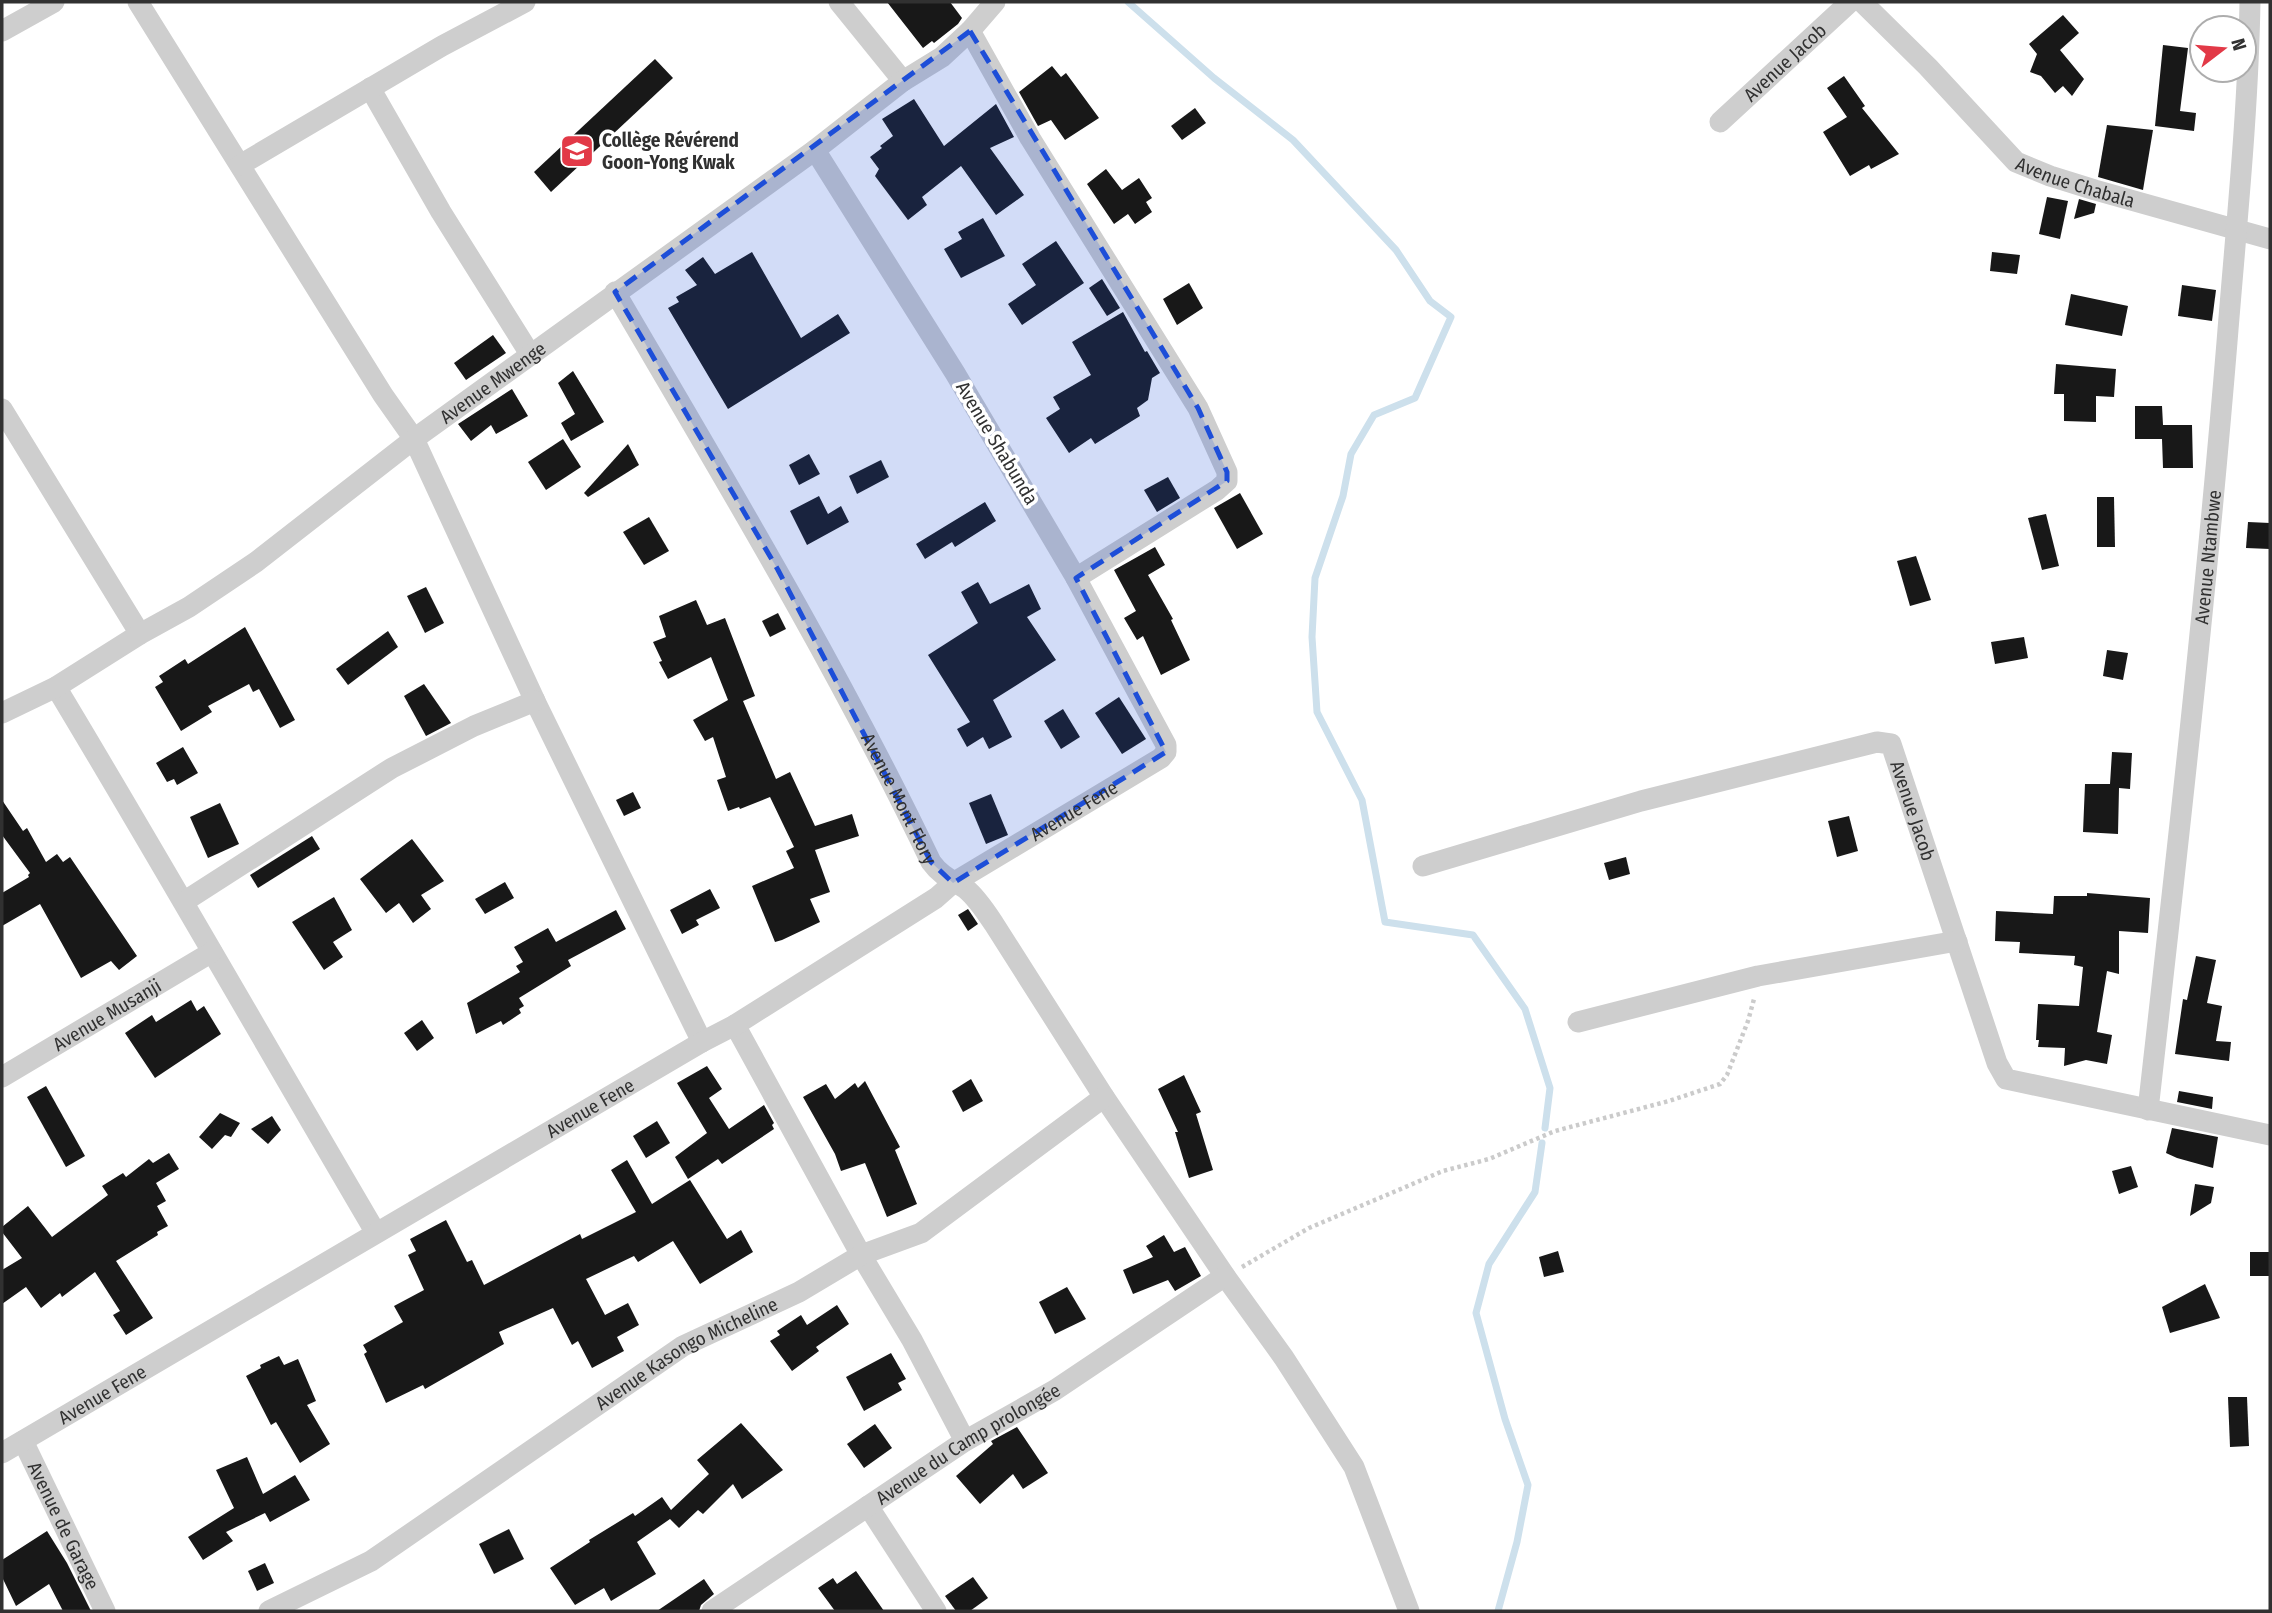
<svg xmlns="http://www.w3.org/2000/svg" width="2272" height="1613" font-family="'Fira Sans Condensed',sans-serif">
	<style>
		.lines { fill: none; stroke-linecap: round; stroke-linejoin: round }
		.stream { stroke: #cde0ec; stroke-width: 7 }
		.building { fill: #181818 }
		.path { stroke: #cbcbcb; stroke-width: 4.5; stroke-dasharray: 3.5 3.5; stroke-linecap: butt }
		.minor { stroke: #cecece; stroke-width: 21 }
		.marked { fill: #1d4ed8; fill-opacity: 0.2; stroke: #1d4ed8; stroke-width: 5; stroke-dasharray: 14 9; stroke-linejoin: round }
		.labels { text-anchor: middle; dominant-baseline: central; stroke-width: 7; stroke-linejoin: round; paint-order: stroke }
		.street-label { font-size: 19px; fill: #313131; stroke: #fff }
		.poi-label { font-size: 19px; font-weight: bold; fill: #313131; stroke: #fff; text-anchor: start }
	</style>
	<rect width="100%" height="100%" fill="#fff"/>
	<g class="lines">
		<!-- stream -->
		<g class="stream">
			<path d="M1128,2L1214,78L1293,140L1396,250L1430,301L1451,317L1415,398L1374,415L1351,454L1343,496L1315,578L1312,637L1317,712L1362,800L1385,922L1473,935L1525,1009L1550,1088L1545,1128"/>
			<path d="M1498,1611L1517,1542L1528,1485L1505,1419L1476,1313L1489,1264L1535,1192L1542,1143"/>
		</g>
	</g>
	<!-- building -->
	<g class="building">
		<path d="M887,2H950L962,18L958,24L934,43L932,41L923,48Z"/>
		<path d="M2063,15L2079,33L2060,50L2084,79L2072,96L2063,86L2055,93L2041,76L2030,72L2037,54L2029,44Z"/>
		<path d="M2163,45L2188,48L2180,111L2196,113L2194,131L2155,126Z"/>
		<path d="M655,59L673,78L551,192L534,172Z"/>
		<path d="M1052,66L1061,77L1066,73L1099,118L1065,140L1051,120L1038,126L1019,92Z"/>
		<path d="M1844,76L1865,106L1862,108L1899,154L1871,169L1869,165L1850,176L1823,132L1847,117L1827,88Z"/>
		<path d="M914,99L944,146L996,104L1014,137L990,148L1024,195L996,215L961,166L922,197L927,205L908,220L875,176L879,169L870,157L882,148L880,146L893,136L882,119Z"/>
		<path d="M1195,108L1206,123L1182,140L1171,126Z"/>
		<path d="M2107,125L2153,130L2143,190L2098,177Z"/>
		<path d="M1106,169L1122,190L1139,178L1152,198L1146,202L1152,212L1135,224L1128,214L1114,224L1087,184Z"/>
		<path d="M2047,197L2068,201L2060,239L2039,234Z"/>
		<path d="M2079,199L2096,204L2094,213L2074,219Z"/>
		<path d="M983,218L1005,256L961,278L944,249L962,239L958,232Z"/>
		<path d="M1056,241L1084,283L1022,325L1008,304L1036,285L1022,264Z"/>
		<path d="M752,252L801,338L838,314L850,333L728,409L668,308L679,302L676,297L697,285L685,270L703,257L715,274Z"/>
		<path d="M1992,252L2020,255L2017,274L1990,271Z"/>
		<path d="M1102,279L1120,308L1107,316L1089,288Z"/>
		<path d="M1189,283L1203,308L1177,325L1163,299Z"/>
		<path d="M2182,285L2216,290L2212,321L2178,316Z"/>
		<path d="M2071,294L2128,306L2122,336L2065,325Z"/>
		<path d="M1123,312L1145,352L1147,351L1160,373L1152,378L1148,400L1137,408L1140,416L1095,444L1091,438L1069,453L1046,418L1060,409L1053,397L1091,375L1072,342Z"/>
		<path d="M493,335L506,353L466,380L454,363Z"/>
		<path d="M2056,364L2116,369L2114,397L2096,396V422L2064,421V394H2054Z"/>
		<path d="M573,371L604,422L571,441L561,423L575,414L558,383Z"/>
		<path d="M512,389L528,416L496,434L491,425L471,441L458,424Z"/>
		<path d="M2135,406H2162L2163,425H2192L2193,468H2163L2162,439H2135Z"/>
		<path d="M563,439L581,467L546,490L528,462Z"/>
		<path d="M628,444L639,465L588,497L584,493Z"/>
		<path d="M809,454L820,474L799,485L789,465Z"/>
		<path d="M881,460L889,477L857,494L849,476Z"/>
		<path d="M1168,477L1180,498L1157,512L1144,490Z"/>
		<path d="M1240,493L1263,534L1237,549L1214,508Z"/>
		<path d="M819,496L828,514L841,506L849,522L807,545L790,511Z"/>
		<path d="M2097,497H2114L2115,547H2097Z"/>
		<path d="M985,502L996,521L955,547L952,542L925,559L916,544Z"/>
		<path d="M2046,514L2059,566L2042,570L2028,518Z"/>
		<path d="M649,517L669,551L644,565L623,532Z"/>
		<path d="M2248,522L2270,523V549L2246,548Z"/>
		<path d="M1155,547L1165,565L1148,575L1173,619L1171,620L1190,660L1161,675L1143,636L1137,640L1124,618L1136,611L1114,570Z"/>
		<path d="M1916,556L1931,600L1910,606L1897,561Z"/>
		<path d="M978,582L990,604L1029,584L1041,609L1027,617L1056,660L993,700L1012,737L989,749L983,737L967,747L957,729L970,722L928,655L978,623L961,592Z"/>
		<path d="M426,587L444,623L425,633L407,596Z"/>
		<path d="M696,600L707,625L725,618L755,696L743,701L776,779L790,772L815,826L852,814L859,836L815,850L830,892L810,899L820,922L782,940L775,942L752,886L794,868L786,851L794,847L770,797L740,809L739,807L728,811L717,780L726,777L713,737L705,741L693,720L728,700L711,657L668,679L659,662L662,661L653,642L666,637L659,616Z"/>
		<path d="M778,613L786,629L770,637L762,621Z"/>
		<path d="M245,627L295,720L280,728L259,689L253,692L249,684L208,706L212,712L181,731L155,687L163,682L159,676L185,659L188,664Z"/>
		<path d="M388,631L398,647L348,685L336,669Z"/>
		<path d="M2024,637L2028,658L1995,664L1991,642Z"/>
		<path d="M2107,650L2128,653L2123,680L2103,676Z"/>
		<path d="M424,684L451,723L426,736L404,696Z"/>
		<path d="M1119,697L1146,739L1122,754L1095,713Z"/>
		<path d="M1063,709L1080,737L1061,749L1044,721Z"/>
		<path d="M183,747L198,773L177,785L174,779L167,782L156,763Z"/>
		<path d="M2112,752L2132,753L2130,789L2119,788L2118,834L2083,832L2085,784H2110Z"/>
		<path d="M633,792L641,808L624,816L616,800Z"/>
		<path d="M991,794L1008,835L986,844L969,803Z"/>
		<path d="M2,800L23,831L27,828L46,862L57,854L63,862L70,857L137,956L119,970L111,961L81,978L40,904L2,926V893L29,877L28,875L30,873L2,835Z"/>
		<path d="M220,803L239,844L208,858L190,817Z"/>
		<path d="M1849,816L1858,851L1837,857L1828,821Z"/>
		<path d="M312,836L320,849L258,888L250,875Z"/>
		<path d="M412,839L444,881L421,895L431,909L413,923L399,903L386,913L360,879Z"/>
		<path d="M1626,857L1630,874L1609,880L1604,863Z"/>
		<path d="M505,882L514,898L485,914L475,899Z"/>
		<path d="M710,889L720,908L696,920L699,925L682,934L670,910Z"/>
		<path d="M2087,893L2150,898L2148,933L2119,931V974L2107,971L2097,1032L2112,1035L2107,1064L2086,1060L2064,1066L2065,1048L2038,1047L2039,1040H2036L2038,1004L2079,1006L2083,967L2074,965L2075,956L2019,953L2020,942L1995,941L1996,911L2053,914L2054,896H2087Z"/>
		<path d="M334,897L352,930L333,942L343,957L324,970L292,922Z"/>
		<path d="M968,909L978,924L968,931L958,915Z"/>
		<path d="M616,910L626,929L568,960L571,966L519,998L524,1006L519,1009L521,1013L503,1025L501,1021L476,1034L467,1003L520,972L516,966L523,962L514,947L548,928L556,942Z"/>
		<path d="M2196,956L2216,960L2207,1003L2222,1006L2216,1041L2231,1042L2229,1061L2175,1054L2183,999L2187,1000Z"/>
		<path d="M191,1000L197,1011L204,1006L221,1034L155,1078L125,1033L152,1015L156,1022Z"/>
		<path d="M422,1020L434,1038L417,1051L404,1033Z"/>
		<path d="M707,1066L722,1089L709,1098L729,1129L764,1105L774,1123L772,1125L774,1129L722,1164L718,1159L688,1179L675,1157L707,1133L677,1083Z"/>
		<path d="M1184,1075L1201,1112L1196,1114L1213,1170L1189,1178L1175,1132H1178L1158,1089Z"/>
		<path d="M971,1079L983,1101L963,1112L952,1091Z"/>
		<path d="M865,1081L900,1147L895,1150L917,1204L887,1217L865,1163L841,1171L835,1154L803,1097L826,1084L835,1099L855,1083L858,1088Z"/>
		<path d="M46,1086L85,1156L66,1167L27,1097Z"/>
		<path d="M2179,1091L2213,1097L2212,1109L2177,1102Z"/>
		<path d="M220,1113L240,1123L231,1137L225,1135L212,1149L199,1137Z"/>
		<path d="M272,1116L281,1130L268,1144L251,1129Z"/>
		<path d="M657,1121L670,1143L646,1158L633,1136Z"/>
		<path d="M2172,1128L2218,1137L2213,1168L2177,1158L2166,1153Z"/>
		<path d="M169,1153L179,1169L156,1183L166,1201L157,1206L168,1226L157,1232L158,1235L116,1261L153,1318L126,1335L113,1315L120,1311L95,1272L62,1297L60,1293L41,1308L26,1287L2,1304V1270L22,1258L2,1232V1227L28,1206L52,1237L108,1195L102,1186L123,1173L126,1177L149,1159L153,1163Z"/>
		<path d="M627,1160L652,1204L690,1180L727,1239L741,1230L753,1252L700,1284L673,1241L638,1262L634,1256L586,1279L605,1315L628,1303L639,1325L617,1337L624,1351L592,1368L578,1341L572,1345L553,1308L499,1332L504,1344L425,1389L423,1385L386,1403L364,1354L367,1352L363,1345L403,1322L394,1306L424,1290L408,1255L416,1251L410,1239L446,1220L467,1262L472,1260L484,1285L580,1234L582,1239L636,1212L611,1170Z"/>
		<path d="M2131,1166L2138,1187L2119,1194L2112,1171Z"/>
		<path d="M2195,1184L2214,1187L2211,1203L2190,1216Z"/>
		<path d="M1164,1235L1174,1252L1185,1247L1201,1276L1175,1291L1168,1280L1133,1294L1123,1270L1153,1257L1146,1246Z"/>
		<path d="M1558,1251L1564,1272L1544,1277L1539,1257Z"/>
		<rect x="2250" y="1252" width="20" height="24"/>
		<path d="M2205,1284L2220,1318L2170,1333L2162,1307Z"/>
		<path d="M1067,1287L1086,1319L1055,1334L1039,1302Z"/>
		<path d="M837,1305L849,1324L816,1347L819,1351L792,1371L770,1341L780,1335L777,1331L801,1315L807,1325Z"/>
		<path d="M891,1353L906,1379L898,1383L902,1390L864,1411L846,1377Z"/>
		<path d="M279,1356L284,1365L298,1359L316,1401L307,1405L330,1444L300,1463L276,1422L271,1425L246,1376L261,1368L260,1365Z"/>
		<path d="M2228,1397H2247L2249,1446L2230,1447Z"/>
		<path d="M741,1423L783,1470L742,1499L733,1484L703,1514L698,1510L679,1528L670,1519L637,1542L656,1574L611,1601L604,1588L575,1605L550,1568L590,1542L589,1540L633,1513L635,1516L662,1497L671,1510L709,1474L697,1460Z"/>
		<path d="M875,1424L892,1448L864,1468L847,1444Z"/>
		<path d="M1017,1427L1048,1473L1023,1489L1013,1474L980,1504L956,1476L993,1444L991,1441Z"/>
		<path d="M247,1457L263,1494L295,1475L310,1500L270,1522L265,1513L226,1532L233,1541L203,1560L188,1537L234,1508L216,1470Z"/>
		<path d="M509,1529L524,1559L494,1574L479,1544Z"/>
		<path d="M47,1531L67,1563L91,1611H63L49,1584L16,1606L2,1577V1560Z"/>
		<path d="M265,1563L274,1583L257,1591L248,1571Z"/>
		<path d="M856,1571L884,1611H835L818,1588L833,1578L837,1584Z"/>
		<path d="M973,1577L988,1598L970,1611H956L945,1596Z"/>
		<path d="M704,1579L714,1594L701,1605L699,1611H657Z"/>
	</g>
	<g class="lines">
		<!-- path -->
		<path class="path" d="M1242,1267L1309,1228L1443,1171L1489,1159L1555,1131L1669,1101L1720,1084L1727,1075L1748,1021L1754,999"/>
		<!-- minor -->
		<g class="minor">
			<path d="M138,2L383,395L414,439L535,701L702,1042"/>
			<path d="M839,2L903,81"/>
			<path id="s1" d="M1862,2L1928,67L2016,162L2050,176L2095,190L2270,239"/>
			<path d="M2,31L54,2"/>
			<path d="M970,31L1030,138L1198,408L1227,472V481L1217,490L1076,578"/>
			<path d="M370,88L441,212L530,354"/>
			<path id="s2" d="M1720,122L1850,2"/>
			<path d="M240,165L442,46L525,2"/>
			<path id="s3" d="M615,292C725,480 837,666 931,862C941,876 952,880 966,889C977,898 986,912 994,924L1104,1097L1225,1276L1284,1358L1354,1467L1409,1611"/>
			<path d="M2,409L140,634"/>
			<path d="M56,687C165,868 269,1051 376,1233"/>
			<path id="s4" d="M2,713L56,687L140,634L189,607L256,562L414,439L815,150L903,81L942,57L970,31L995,2"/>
			<path id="s5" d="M1423,866L1641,801L1877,742L1891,744L1997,1063L2006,1079L2270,1135"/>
			<path d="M185,901L392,768L474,726L535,701"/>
			<path d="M1578,1022L1758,976L1957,941"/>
			<path d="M735,1025L861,1255L912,1340L965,1441"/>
			<path id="s6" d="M2,1077L212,952"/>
			<path id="s7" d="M2148,1110C2177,854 2206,598 2227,342C2236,229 2248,115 2250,2"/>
			<path id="s8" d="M23,1441L105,1611"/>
			<path id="s9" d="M2,1453L702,1042L735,1025L936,898L953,883L1161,758L1166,752V745L1076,578L955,373L815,150"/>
			<path d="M868,1506L936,1611"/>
			<path id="s10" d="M269,1611L371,1561L683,1346L799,1292L861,1255L921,1233L1104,1097"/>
			<path id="s11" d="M712,1611L965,1441L1055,1390L1225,1276"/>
		</g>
	</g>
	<!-- marked area -->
	<path class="marked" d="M970,31L1198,408L1227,472V481L1076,578L1166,752L953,883L931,862L778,570L615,292Z"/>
	<!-- icons -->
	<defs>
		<g id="school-square" transform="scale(1.75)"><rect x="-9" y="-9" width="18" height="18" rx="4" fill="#e23947" stroke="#fff"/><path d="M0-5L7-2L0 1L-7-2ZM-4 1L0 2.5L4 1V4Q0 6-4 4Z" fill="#fff"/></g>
	</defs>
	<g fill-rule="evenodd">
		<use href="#school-square" x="577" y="151"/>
	</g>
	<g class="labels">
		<!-- street labels -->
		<g class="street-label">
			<text stroke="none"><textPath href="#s2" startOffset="88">Avenue Jacob</textPath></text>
			<text stroke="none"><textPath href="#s1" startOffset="285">Avenue Chabala</textPath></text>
			<text stroke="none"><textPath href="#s4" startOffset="593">Avenue Mwenge</textPath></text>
			<text transform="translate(997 443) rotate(59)">Avenue Shabunda</text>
			<text stroke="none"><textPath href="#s7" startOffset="556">Avenue Ntambwe</textPath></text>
			<text stroke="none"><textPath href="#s3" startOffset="581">Avenue Mont Flory</textPath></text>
			<text stroke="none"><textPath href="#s5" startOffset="555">Avenue Jacob</textPath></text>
			<text stroke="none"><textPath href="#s9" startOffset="1250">Avenue Fene</textPath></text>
			<text stroke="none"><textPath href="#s6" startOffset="122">Avenue Musanji</textPath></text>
			<text stroke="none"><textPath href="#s9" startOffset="682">Avenue Fene</textPath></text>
			<text stroke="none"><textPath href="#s10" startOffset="492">Avenue Kasongo Micheline</textPath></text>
			<text stroke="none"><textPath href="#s9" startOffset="116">Avenue Fene</textPath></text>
			<text stroke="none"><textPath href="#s11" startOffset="306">Avenue du Camp prolongée</textPath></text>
			<text stroke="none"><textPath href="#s8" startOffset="94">Avenue de Garage</textPath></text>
		</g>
		<!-- poi labels -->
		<g class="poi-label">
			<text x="602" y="140">Collège Révérend<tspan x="602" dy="22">Goon-Yong Kwak</tspan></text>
		</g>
	</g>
	<!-- border -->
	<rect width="2272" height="1613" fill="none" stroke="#313131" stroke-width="7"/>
	<!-- north arrow -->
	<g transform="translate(2223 49) rotate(74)"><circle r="33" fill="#ffffff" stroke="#adadad" stroke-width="2"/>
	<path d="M0-5L12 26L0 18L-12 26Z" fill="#e23947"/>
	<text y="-10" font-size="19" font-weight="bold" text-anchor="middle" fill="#313131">N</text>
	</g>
</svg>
